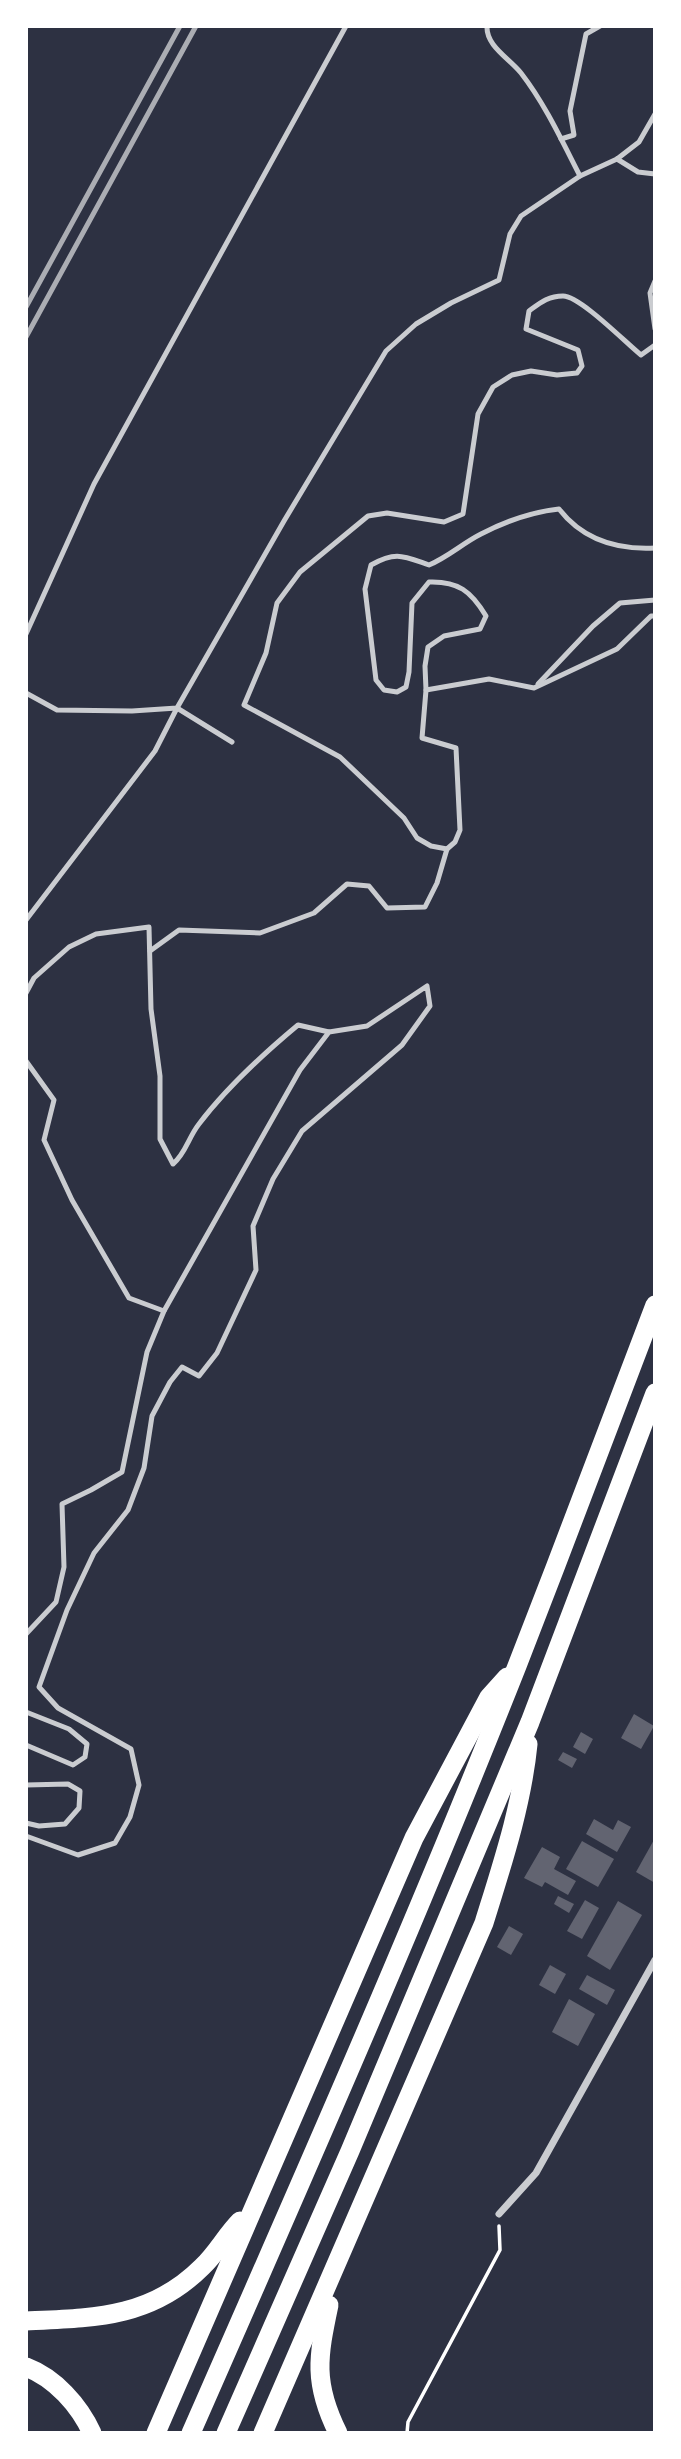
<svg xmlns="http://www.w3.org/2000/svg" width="681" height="2459" font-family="'Nunito Sans',sans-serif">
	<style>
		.building { fill: #626471 }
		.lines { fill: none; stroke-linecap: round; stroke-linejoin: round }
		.path { stroke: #fff; stroke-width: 3.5 }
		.service { stroke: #caccd0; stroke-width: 5 }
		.minor { stroke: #caccd0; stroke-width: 7 }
		.motorway { stroke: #fff; stroke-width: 19 }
		.rail { stroke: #abadb3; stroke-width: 5 }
	</style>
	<rect width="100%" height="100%" fill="#2d3142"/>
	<!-- building -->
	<g class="building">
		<path d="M634,1714L654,1726L641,1749L621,1738Z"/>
		<path d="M581,1732L593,1739L585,1754L573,1747Z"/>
		<path d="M563,1752L577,1759L572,1768L558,1760Z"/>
		<path d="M594,1819L613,1830L618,1820L631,1827L617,1852L586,1834Z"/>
		<path d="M655,1838V1883L636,1872Z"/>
		<path d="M582,1841L614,1859L598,1887L566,1869Z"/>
		<path d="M542,1847L560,1857L554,1869L576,1881L568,1895L545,1882L542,1887L524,1878Z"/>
		<path d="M558,1896L574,1904L569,1913L554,1904Z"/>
		<path d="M585,1900L599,1908L582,1939L567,1931Z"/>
		<path d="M618,1901L642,1915L610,1970L587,1956Z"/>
		<path d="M509,1926L523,1934L511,1955L497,1947Z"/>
		<path d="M550,1965L566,1974L555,1994L539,1985Z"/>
		<path d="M587,1975L615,1990L607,2005L579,1989Z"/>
		<path d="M569,1999L595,2014L578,2046L552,2032Z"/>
	</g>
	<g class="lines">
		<!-- path -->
		<path class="path" d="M407,2433L408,2422L500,2250L499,2226"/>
		<!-- service -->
		<g class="service">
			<path d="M487,26C486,46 509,58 521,73C545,104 562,141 580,176"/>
			<path d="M561,139L574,135L570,111L586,34L600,26"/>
			<path d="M617,159L638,172L655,174"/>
			<path d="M655,281L650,293L655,329"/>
			<path d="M655,345L641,355C626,343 580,296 563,296C548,296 540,303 529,311L526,329L578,350L582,366L577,373L557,375L531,371L512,375L493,387L478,414L463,514L444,522L387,513L368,516L300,572L277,603L266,653L244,705L340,757L404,818L417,838L431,846L447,849L455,842L460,830L456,748L422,738L426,690L425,666L428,647L444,636L480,629L486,616C471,591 458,581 429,582L412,603L409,672L406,687L397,692L384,690L376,680L365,589L371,565C396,551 403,556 429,565C448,557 463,543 481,534C506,521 532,512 559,509C583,540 617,550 655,548"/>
			<path d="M26,634L94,484L346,26"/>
			<path d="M538,684L593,626L620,603L655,600"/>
			<path d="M426,690L489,679L534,688L617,649L651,616H655"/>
			<path d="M26,693L57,710L132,711L177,708L284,521L386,351L416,324L451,303L499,280L510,234L521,216L580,176L617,159L639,142L655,114"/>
			<path d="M26,920L155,751L177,708L232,742"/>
			<path d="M150,951L179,930L260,933L314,913L347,884L369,886L387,908L425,907L437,883L447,849"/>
			<path d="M26,993L34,978L69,947L96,934L149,927L151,1009L160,1076V1139L173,1164C186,1153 188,1138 199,1124C227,1087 262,1055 298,1025L329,1032"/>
			<path d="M26,1061L54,1100L44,1140L72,1200L129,1298L164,1311"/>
			<path d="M26,1634L56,1602L64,1567L62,1504L91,1490L122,1472L147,1352L164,1311L300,1070L329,1032L367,1026L427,986L430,1006L402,1045L302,1131L273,1179L253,1226L256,1270L217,1353L199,1376L182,1367L170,1382L152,1416L144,1468L128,1510L94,1553L67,1610L39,1687L58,1708L131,1749L139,1785L130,1817L115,1843L78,1855L26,1836"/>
			<path d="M26,1712L69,1729L87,1744L85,1757L73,1765L26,1745"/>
			<path d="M26,1785L68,1784L80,1791L79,1808L65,1824L39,1826L26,1823"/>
		</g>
		<!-- minor -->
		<path class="minor" d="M499,2214L536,2173L655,1960"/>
		<!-- motorway -->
		<g class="motorway">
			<path d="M329,2305C318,2357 313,2383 338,2433"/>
			<path d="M26,2321C94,2318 151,2318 202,2267C217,2253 226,2235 240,2221"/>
			<path d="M26,2367C55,2378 79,2405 92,2433"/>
			<path d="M156,2433L414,1838L489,1697L507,1677"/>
			<path d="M191,2433C303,2178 415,1924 517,1666C564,1546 609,1425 655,1305"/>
			<path d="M226,2433L350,2151L530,1722L655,1393"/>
			<path d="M263,2433L484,1923C502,1865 522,1805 528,1744"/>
		</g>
		<!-- rail -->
		<g class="rail">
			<path d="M26,307L180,26"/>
			<path d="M26,337L196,26"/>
		</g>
	</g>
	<!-- border -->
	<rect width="681" height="2459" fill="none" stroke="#ffffff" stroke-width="56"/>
</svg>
